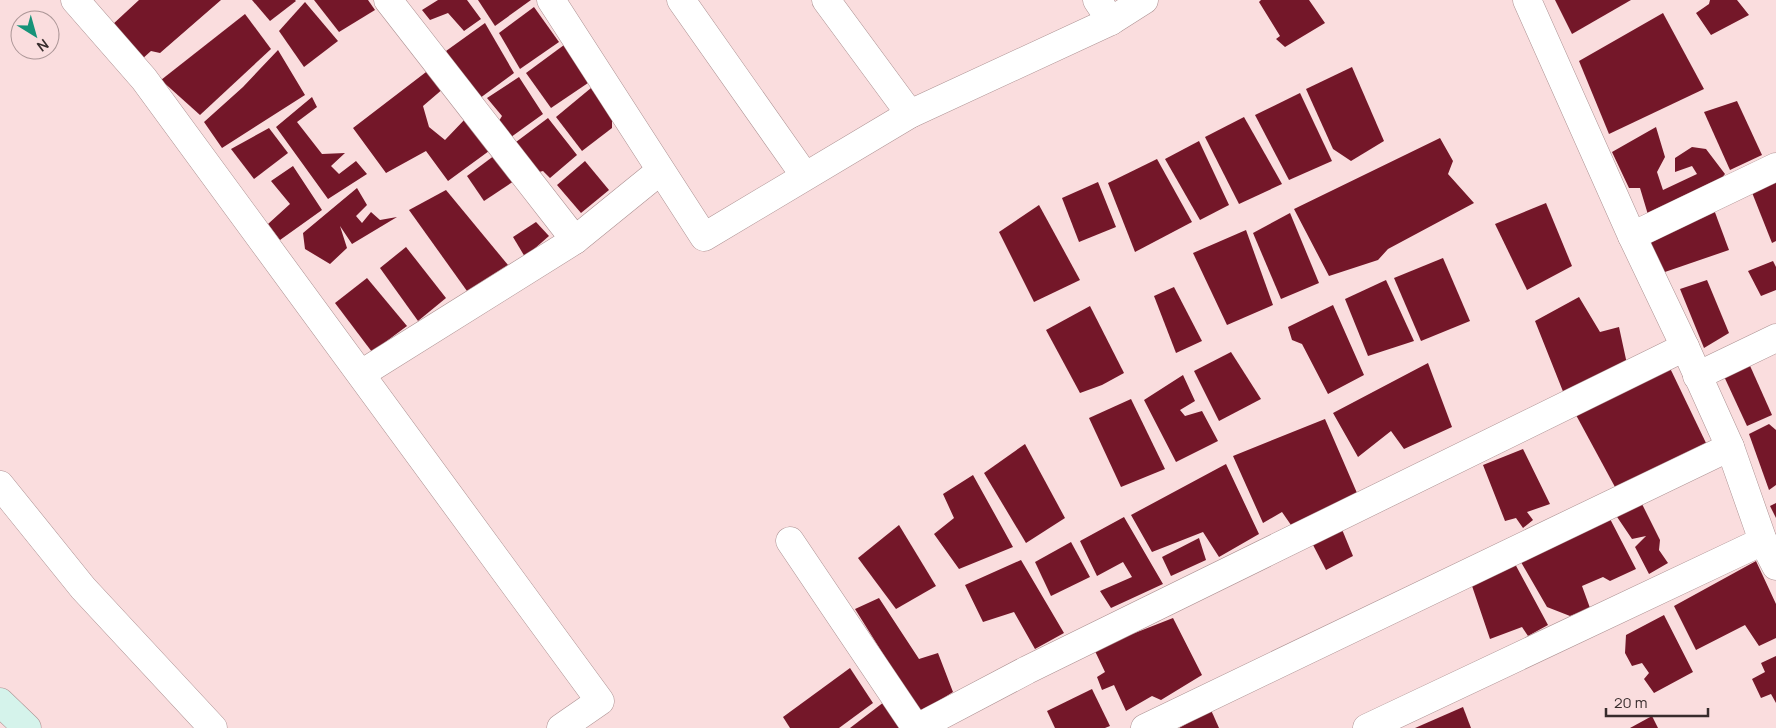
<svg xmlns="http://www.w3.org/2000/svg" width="1776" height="728" font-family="Manrope,sans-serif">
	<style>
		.building { fill: #741729 }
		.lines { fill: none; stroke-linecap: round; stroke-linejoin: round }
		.street-casing { stroke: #ac9192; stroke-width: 29 }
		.secondary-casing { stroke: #ac9192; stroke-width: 29 }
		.street { stroke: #fff; stroke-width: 28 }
		.secondary { stroke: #d5f3eb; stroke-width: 28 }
	</style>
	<rect width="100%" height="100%" fill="#faddde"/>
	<!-- building -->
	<g class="building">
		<path d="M139,0H221L160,53L151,51L141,60L112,25Z"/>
		<path d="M252,0H295L296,1L270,21Z"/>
		<path d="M314,0H368L375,10L339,32Z"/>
		<path d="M438,0H467L481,19L464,31L448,13L430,20L422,10Z"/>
		<path d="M478,0H531L495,26Z"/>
		<path d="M1261,0H1309L1325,23L1285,47L1276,39L1280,36L1259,2Z"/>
		<path d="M1555,0H1631L1572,34Z"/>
		<path d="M1710,0H1737L1749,15L1711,35L1696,13L1709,4Z"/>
		<path d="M305,2L338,41L304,67L279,31Z"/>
		<path d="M534,7L559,42L520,69L499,33Z"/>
		<path d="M1663,13L1704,89L1609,134L1579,61Z"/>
		<path d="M245,14L271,49L200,115L161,80Z"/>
		<path d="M485,23L514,73L476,101L446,51Z"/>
		<path d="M564,45L588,83L551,108L526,73Z"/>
		<path d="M278,50L305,95L222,148L204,122L243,87Z"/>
		<path d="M1352,67L1384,141L1351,161L1333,149L1306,89Z"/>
		<path d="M430,69L444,88L423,106L429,127L445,140L467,117L489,151L448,181L426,151L386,173L353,128Z"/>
		<path d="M519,77L543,114L504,142L494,129L502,116L487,98Z"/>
		<path d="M591,88L612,118V128L582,151L556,117Z"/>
		<path d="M1300,93L1332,161L1289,180L1255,115Z"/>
		<path d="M312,97L317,107L297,122L322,154L345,153L331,166L339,174L356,161L367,174L328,199L276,127Z"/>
		<path d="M1737,101L1762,155L1730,170L1704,112Z"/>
		<path d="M1244,117L1282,184L1239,204L1205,137Z"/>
		<path d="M548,118L577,155L550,178L543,171L535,173L512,145Z"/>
		<path d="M1656,127L1665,157L1657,172L1663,190L1697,174L1692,166L1675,172V158L1692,147L1706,149L1725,174L1712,190L1649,218L1640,188H1629L1612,152Z"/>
		<path d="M269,128L288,153L254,179L231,149Z"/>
		<path d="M1440,138L1453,161L1448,174L1474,203L1388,249L1378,260L1329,276L1294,209Z"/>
		<path d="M1199,141L1229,205L1200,220L1165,159Z"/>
		<path d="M495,155L514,181L484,201L467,176Z"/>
		<path d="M1157,159L1192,222L1135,252L1108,183Z"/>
		<path d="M585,161L609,190L581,213L557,185Z"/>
		<path d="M293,166L322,210L280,240L268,224L290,204L271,181Z"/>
		<path d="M1776,178V241L1772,243L1751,190Z"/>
		<path d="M1098,182L1116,227L1079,242L1062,198Z"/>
		<path d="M357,188L367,205L356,216L362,223L371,212L380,220L397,217L352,244L340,226L347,248L330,264L305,249L303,233Z"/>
		<path d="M446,190L508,265L467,291L409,210Z"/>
		<path d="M1546,203L1572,266L1527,290L1495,224Z"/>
		<path d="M1039,205L1080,280L1034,302L999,232Z"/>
		<path d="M1713,207L1729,250L1662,273L1649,239Z"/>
		<path d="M1290,213L1319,283L1281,299L1253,233Z"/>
		<path d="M536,222L549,236L525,257L513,237Z"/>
		<path d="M1246,230L1273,305L1227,325L1193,253Z"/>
		<path d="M406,247L446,298L418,321L380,268Z"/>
		<path d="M1443,258L1470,321L1421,341L1394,278Z"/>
		<path d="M1773,261L1776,267V290L1761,296L1748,271Z"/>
		<path d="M367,278L407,326L372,352L335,303Z"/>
		<path d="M1386,280L1414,341L1368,356L1345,299Z"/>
		<path d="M1707,280L1729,333L1704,348L1680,289Z"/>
		<path d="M1174,287L1202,341L1176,353L1154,296Z"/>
		<path d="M1579,297L1600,332L1619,327L1627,364L1564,394L1535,321Z"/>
		<path d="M1333,305L1364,375L1328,394L1302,344L1292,340L1288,327Z"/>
		<path d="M1090,306L1124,373L1102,385L1080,393L1046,330Z"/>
		<path d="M1231,352L1261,399L1219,421L1194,371Z"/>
		<path d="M1747,359L1772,415L1747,426L1722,372Z"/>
		<path d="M1428,363L1452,427L1404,449L1391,431L1358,457L1333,413Z"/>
		<path d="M1669,366L1706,443L1615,487L1576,415Z"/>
		<path d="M1183,375L1195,401L1180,410L1185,416L1202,411L1218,441L1176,462L1144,400Z"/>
		<path d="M1131,399L1165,469L1121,487L1089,418Z"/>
		<path d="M1325,419L1357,493L1291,525L1282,512L1263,523L1233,456Z"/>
		<path d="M1769,424L1776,430V485L1769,490L1749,434Z"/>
		<path d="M1025,444L1065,518L1026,543L984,473Z"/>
		<path d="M1523,449L1550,504L1527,512L1533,520L1523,528L1516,518L1505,521L1483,465Z"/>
		<path d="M1226,464L1259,534L1219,557L1203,532L1152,552L1131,515Z"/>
		<path d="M973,475L1013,547L959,569L934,534L954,518L943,494Z"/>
		<path d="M1641,502L1660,540L1659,550L1668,563L1649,574L1635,547L1646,536L1632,539L1611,508Z"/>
		<path d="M1776,503V518L1770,506Z"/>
		<path d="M1607,513L1636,569L1610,581L1603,577L1582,586L1590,608L1570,616L1547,607L1518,557Z"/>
		<path d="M1124,517L1163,584L1111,608L1100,591L1132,577L1123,562L1097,576L1080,541Z"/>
		<path d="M899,525L936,586L896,609L858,558Z"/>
		<path d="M1341,527L1353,556L1326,570L1312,543Z"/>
		<path d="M1199,538L1206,560L1171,576L1162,557Z"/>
		<path d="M1071,542L1090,577L1051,596L1035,562Z"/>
		<path d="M1021,560L1064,633L1035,649L1014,612L983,622L965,585Z"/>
		<path d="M1756,561L1776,604V638L1759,646L1745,625L1696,650L1674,606Z"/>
		<path d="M1514,562L1548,625L1528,636L1522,627L1490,639L1471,583Z"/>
		<path d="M879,598L919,659L938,653L953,692L920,713L855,609Z"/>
		<path d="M1664,615L1693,672L1654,693L1644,679L1649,673L1642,663L1632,666L1625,653L1626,635Z"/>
		<path d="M1173,618L1202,675L1161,700L1152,696L1126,711L1114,685L1102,690L1097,677L1105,672L1094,649Z"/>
		<path d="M1776,656V703L1771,694L1761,698L1752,679L1765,672L1761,663Z"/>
		<path d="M850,668L873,703L839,728H790L783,717Z"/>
		<path d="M1092,689L1110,726L1105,728H1055L1047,711Z"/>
		<path d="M884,702L901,728H850Z"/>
		<path d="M1463,707L1471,728H1415Z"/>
		<path d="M1211,710L1219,728H1179Z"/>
		<path d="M1652,716L1658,728H1630Z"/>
	</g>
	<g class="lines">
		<!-- street casing -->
		<g class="street-casing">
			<g id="street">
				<path d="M75,0L144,79L600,701L561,728"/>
				<path d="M388,0L575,240"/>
				<path d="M551,0L704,237L910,114L1111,21L1144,0"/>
				<path d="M681,0L805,176"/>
				<path d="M826,0L910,114"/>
				<path d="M1097,0L1111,21"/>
				<path d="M1527,0L1632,236L1685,347L1730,447L1763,541L1776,566"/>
				<path d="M1632,236L1776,167"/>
				<path d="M361,374L575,240L660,171"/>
				<path d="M1697,376L1776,338"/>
				<path d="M0,485L83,588L213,728"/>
				<path d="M790,541L916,728"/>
				<path d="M917,728L1027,670L1685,347"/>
				<path d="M1145,728L1730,447"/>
				<path d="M1367,728L1763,541"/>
			</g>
		</g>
		<!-- secondary casing -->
		<g class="secondary-casing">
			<path id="secondary" d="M0,702L27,728"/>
		</g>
		<!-- street -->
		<use href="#street" class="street"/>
		<!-- secondary -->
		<use href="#secondary" class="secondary"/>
	</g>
	<!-- north arrow -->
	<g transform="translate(35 35) rotate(143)"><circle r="24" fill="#faddde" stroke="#ac9697"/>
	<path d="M0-4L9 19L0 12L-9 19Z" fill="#179379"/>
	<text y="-8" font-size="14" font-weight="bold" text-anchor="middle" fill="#372c2c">N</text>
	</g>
	<!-- scale -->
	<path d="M1606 708v8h102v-8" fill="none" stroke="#372c2c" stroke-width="2.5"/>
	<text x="1614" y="708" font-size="15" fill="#372c2c" stroke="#faddde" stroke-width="4" paint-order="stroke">20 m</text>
</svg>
